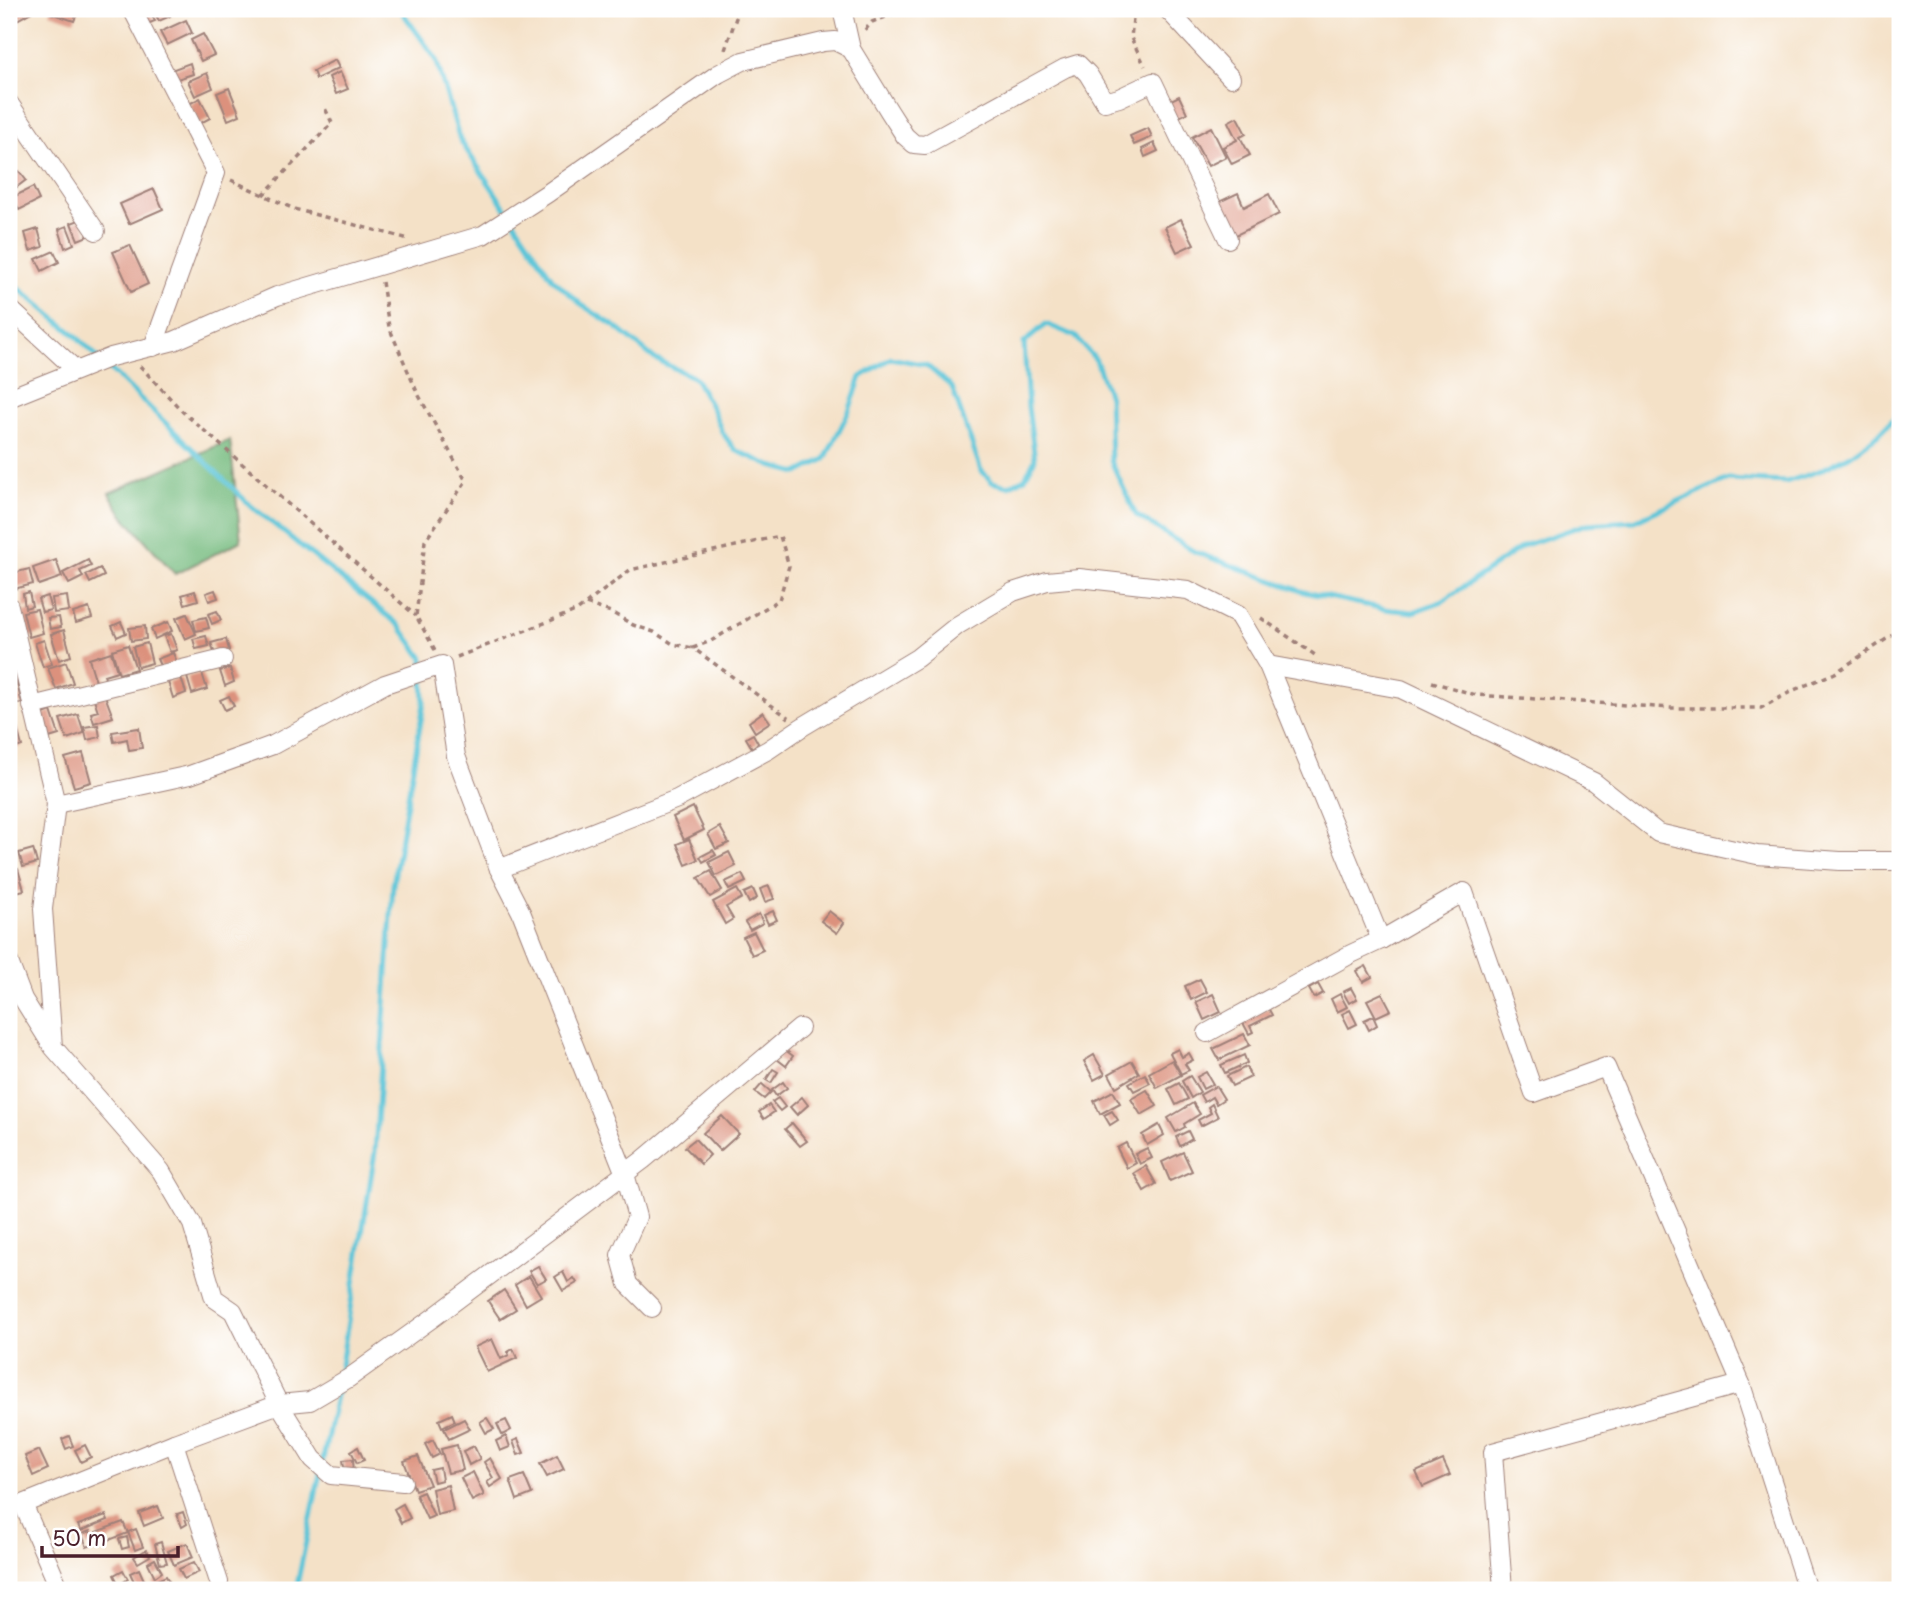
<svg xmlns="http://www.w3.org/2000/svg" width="1909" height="1599" font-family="'Playpen Sans',sans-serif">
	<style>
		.forest { fill: #77bc80; stroke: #606e56; stroke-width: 2 }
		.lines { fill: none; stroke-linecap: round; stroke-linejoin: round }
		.stream { stroke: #5cc5d8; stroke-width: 5 }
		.building { fill: #dc917d }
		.street-casing { stroke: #9f8079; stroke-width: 20 }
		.path { stroke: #9f8079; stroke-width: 3.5; stroke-dasharray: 5 5; stroke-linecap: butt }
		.street { stroke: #fff; stroke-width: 18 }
	</style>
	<rect width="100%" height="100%" fill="#fff"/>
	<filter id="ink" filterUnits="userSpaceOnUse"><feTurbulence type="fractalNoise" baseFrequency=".0143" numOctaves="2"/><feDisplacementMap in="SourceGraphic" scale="14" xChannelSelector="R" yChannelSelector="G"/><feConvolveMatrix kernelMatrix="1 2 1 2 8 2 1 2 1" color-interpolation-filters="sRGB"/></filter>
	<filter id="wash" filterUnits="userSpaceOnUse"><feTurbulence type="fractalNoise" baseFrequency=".00686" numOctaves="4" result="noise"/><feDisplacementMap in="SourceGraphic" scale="28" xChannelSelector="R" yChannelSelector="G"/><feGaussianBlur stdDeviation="1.57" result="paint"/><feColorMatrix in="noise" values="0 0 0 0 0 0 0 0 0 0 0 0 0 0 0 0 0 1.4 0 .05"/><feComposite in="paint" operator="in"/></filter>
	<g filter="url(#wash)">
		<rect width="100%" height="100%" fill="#f4e1c7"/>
		<!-- forest -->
		<path class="forest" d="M230,440L241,541L175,574L124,517L109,493Z"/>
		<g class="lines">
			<!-- stream -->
			<g class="stream">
				<path d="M400,9L436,59L460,140L552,278L582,305L616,327L655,359L695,378L714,412L722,432L735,450L771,466L798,473L825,459L849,411L861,377L891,358L926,365L952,387L981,470L992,482L1008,486L1025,478L1035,459L1028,407L1024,343L1046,324L1075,336L1096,360L1109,397L1111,461L1136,515L1195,552L1304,592L1385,609L1413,612L1443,601L1523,546L1587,524L1634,521L1728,479L1786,482L1819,471L1849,456L1877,436L1900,412"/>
				<path d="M9,280L76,336L250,505L399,625L423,658V667"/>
				<path d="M339,1378L375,1152L393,885L424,703L423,676"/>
				<path d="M296,1590L337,1391"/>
			</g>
		</g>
		<g id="blocks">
			<!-- building -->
			<g class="building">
				<path d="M9,9H31L33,11L15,21Z"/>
				<path d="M52,9H79L74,21L50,13Z"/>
				<path d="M149,9L155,21L147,24L140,10Z"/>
				<path d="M160,9H166L170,16L159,21L154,11Z"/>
				<path d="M186,20L192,33L167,45L160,32Z"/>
				<path d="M203,34L214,55L201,61L191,40Z"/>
				<path d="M335,60L339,68L316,79L313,71Z"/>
				<path d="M190,63L193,74L174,80L171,70Z"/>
				<path d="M340,72L348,89L336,94L329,77Z"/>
				<path d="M207,73L213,88L195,96L188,81Z"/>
				<path d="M229,88L240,115L228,120L217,93Z"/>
				<path d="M1179,96L1187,113L1175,119L1167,102Z"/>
				<path d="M200,98L210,118L199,124L189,104Z"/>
				<path d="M1237,117L1246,134L1240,137L1250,155L1232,164L1223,147L1237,140L1228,122Z"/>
				<path d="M1211,127L1226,157L1208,166L1192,137Z"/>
				<path d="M1148,128L1152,137L1134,145L1130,136Z"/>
				<path d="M1154,143L1158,151L1145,157L1142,149Z"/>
				<path d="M19,171L26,180L13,190L9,184V178Z"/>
				<path d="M33,187L39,200L19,210L13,197Z"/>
				<path d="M154,189L163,209L129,224L120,204Z"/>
				<path d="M1238,193L1244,207L1269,194L1279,214L1234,236L1217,203Z"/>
				<path d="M82,219L88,236L78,240L71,223Z"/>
				<path d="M1181,219L1194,244L1177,252L1165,227Z"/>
				<path d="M67,226L74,244L65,248L59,229Z"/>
				<path d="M38,229L43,247L30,251L25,233Z"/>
				<path d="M130,245L148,284L131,292L113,252Z"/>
				<path d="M54,251L59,262L42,271L36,259Z"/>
				<path d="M56,560L62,577L39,585L33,568Z"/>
				<path d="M88,560L91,566L80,571L83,577L69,584L63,573Z"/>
				<path d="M100,568L104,576L90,583L86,575Z"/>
				<path d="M29,569L33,584L14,589L10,574Z"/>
				<path d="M215,590L218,598L209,601L206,593Z"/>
				<path d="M195,591L198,600L185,604L182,595Z"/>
				<path d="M29,592L32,606L25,608L23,594Z"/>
				<path d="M47,596L51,610L42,612L38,599Z"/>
				<path d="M67,596L69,611L54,613L52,598Z"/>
				<path d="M89,608L92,618L76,623L73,613Z"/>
				<path d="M37,609L43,633L29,637L23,612Z"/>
				<path d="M217,611L221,620L212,624L208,614Z"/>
				<path d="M187,614L196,634L185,639L176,618Z"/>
				<path d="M59,617L61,627L50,629L48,618Z"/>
				<path d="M206,617L209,628L196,631L193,620Z"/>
				<path d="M121,622L126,633L117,637L112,626Z"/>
				<path d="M168,622L172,631L155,639L151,629Z"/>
				<path d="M145,626L146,639L131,641L129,628Z"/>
				<path d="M64,630L71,656L59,660L51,634Z"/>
				<path d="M171,634L177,650L170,652L164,636Z"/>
				<path d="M206,636L209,646L196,649L193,639Z"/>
				<path d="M226,639L229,650L215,654L211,643Z"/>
				<path d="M44,640L52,664L43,667L35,643Z"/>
				<path d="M147,643L152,663L138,667L133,647Z"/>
				<path d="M128,645L136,669L119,674L112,650Z"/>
				<path d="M111,652L117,671L104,675L106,682L97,685L89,659Z"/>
				<path d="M173,653L177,662L161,668L157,659Z"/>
				<path d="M66,662L73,683L56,689L48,668Z"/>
				<path d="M230,668L234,682L225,686L220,671Z"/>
				<path d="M202,673L207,689L192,694L187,677Z"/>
				<path d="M14,674L22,703L13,705L9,689V676Z"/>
				<path d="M181,678L186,693L173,698L168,682Z"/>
				<path d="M104,693L113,717L94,723L91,713L98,711L93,696Z"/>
				<path d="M229,696L234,706L225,710L220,700Z"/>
				<path d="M51,711L59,735L49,738L41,715Z"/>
				<path d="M763,712L770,722L755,732L749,722Z"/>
				<path d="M78,714L84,733L67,739L60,719Z"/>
				<path d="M16,725L22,746L9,750V727Z"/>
				<path d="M98,725L100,737L87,740L84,727Z"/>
				<path d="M139,728L142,748L129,750L127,739L114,742L112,732Z"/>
				<path d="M753,734L758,743L752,748L746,738Z"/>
				<path d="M83,753L91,782L74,787L65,758Z"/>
				<path d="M693,807L704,830L684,840L673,817Z"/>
				<path d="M720,827L729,843L716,849L708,834Z"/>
				<path d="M689,839L698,860L686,865L677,844Z"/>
				<path d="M33,849L37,863L23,867L19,853Z"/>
				<path d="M713,850L716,855L703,862L700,857Z"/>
				<path d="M729,852L736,866L716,876L709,862Z"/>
				<path d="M18,869L24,890L12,893L9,871Z"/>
				<path d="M711,871L722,890L710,897L698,878Z"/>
				<path d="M742,874L746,882L729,890L725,882Z"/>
				<path d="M769,886L774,899L765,902L760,889Z"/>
				<path d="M737,889L742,898L726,907L733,919L725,924L713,902Z"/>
				<path d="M753,889L757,898L749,903L744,893Z"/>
				<path d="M773,911L777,920L768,924L764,915Z"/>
				<path d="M829,911L844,923L837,933L821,921Z"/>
				<path d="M759,914L763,923L750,930L745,922Z"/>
				<path d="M754,932L763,950L752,955L743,937Z"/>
				<path d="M1366,966L1372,977L1363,982L1357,971Z"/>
				<path d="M1200,979L1207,992L1191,1000L1185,986Z"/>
				<path d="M1318,984L1323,993L1314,998L1309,989Z"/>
				<path d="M1351,988L1357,999L1349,1003L1343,992Z"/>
				<path d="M1382,993L1391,1010L1376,1017L1367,1000Z"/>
				<path d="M1213,994L1221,1012L1204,1020L1196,1002Z"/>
				<path d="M1340,994L1347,1007L1337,1012L1331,999Z"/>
				<path d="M1268,1008L1272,1015L1250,1026L1253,1032L1249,1034L1242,1021Z"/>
				<path d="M1350,1010L1357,1024L1349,1028L1342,1014Z"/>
				<path d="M1373,1016L1377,1025L1369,1030L1364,1020Z"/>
				<path d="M1244,1034L1250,1045L1219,1060L1213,1049Z"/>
				<path d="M784,1049L793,1056L786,1066L777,1059Z"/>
				<path d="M1178,1049L1182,1057L1189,1053L1193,1060L1185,1064L1189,1070L1181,1074L1170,1053Z"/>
				<path d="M1094,1055L1105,1074L1094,1080L1084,1061Z"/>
				<path d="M1244,1055L1247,1063L1225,1073L1221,1065Z"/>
				<path d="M1172,1060L1181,1075L1157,1088L1149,1073Z"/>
				<path d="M1132,1061L1139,1073L1116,1087L1109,1074Z"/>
				<path d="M1246,1067L1251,1077L1232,1086L1227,1076Z"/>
				<path d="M773,1069L778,1072L771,1083L766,1080Z"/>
				<path d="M1206,1072L1213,1084L1203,1089L1197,1077Z"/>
				<path d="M1145,1074L1150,1083L1134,1091L1129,1083Z"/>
				<path d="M1190,1076L1200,1092L1191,1098L1182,1081Z"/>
				<path d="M783,1082L787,1088L776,1096L772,1090Z"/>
				<path d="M1179,1083L1188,1099L1176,1105L1168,1089Z"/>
				<path d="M762,1084L771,1092L764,1099L755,1092Z"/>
				<path d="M1216,1086L1224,1099L1216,1104L1212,1097L1204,1102L1200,1095Z"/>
				<path d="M1147,1090L1157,1106L1141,1115L1131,1099Z"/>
				<path d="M1113,1091L1120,1103L1100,1114L1094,1101Z"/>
				<path d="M802,1097L808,1105L797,1115L790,1107Z"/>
				<path d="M778,1098L785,1107L780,1111L772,1102Z"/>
				<path d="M1193,1103L1200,1114L1184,1124L1185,1127L1176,1132L1168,1118Z"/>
				<path d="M1212,1104L1218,1117L1201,1126L1198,1120L1211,1113L1208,1107Z"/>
				<path d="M769,1105L774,1112L764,1119L759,1112Z"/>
				<path d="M1112,1111L1118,1120L1110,1125L1104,1115Z"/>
				<path d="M722,1116L739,1134L720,1151L703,1133Z"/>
				<path d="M792,1123L807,1141L800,1146L785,1129Z"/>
				<path d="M1159,1125L1164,1135L1147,1145L1142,1135Z"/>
				<path d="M1188,1131L1192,1139L1180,1146L1176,1137Z"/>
				<path d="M695,1139L710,1155L701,1164L685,1147Z"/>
				<path d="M1126,1143L1136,1163L1127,1168L1117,1148Z"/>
				<path d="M1147,1148L1152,1158L1140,1164L1135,1154Z"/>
				<path d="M1183,1152L1192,1171L1170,1181L1162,1162Z"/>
				<path d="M1146,1166L1156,1184L1144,1191L1134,1173Z"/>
				<path d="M538,1266L546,1279L537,1284L529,1271Z"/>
				<path d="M563,1272L568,1282L574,1278L577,1283L563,1291L555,1277Z"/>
				<path d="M529,1276L541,1296L526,1305L515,1285Z"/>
				<path d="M504,1290L516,1309L500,1319L488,1301Z"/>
				<path d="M492,1339L501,1359L509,1355L508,1352L513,1349L517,1358L487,1372L475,1347Z"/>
				<path d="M452,1414L455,1421L442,1427L439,1420Z"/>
				<path d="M487,1418L494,1429L486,1433L480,1422Z"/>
				<path d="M464,1419L470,1429L449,1439L444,1429Z"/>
				<path d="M506,1420L511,1430L502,1435L497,1424Z"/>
				<path d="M69,1436L73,1446L66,1449L62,1439Z"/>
				<path d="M506,1436L510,1447L500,1451L496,1441Z"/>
				<path d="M518,1439L524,1453L518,1455L513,1441Z"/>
				<path d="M433,1440L440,1454L432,1458L425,1444Z"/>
				<path d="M85,1445L91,1457L81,1462L75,1450Z"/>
				<path d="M457,1445L463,1470L448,1473L441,1449Z"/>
				<path d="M474,1446L480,1459L469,1465L463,1451Z"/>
				<path d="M358,1447L364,1460L357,1463L351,1451Z"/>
				<path d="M39,1450L48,1469L33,1476L25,1456Z"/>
				<path d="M557,1455L564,1469L547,1477L540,1464Z"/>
				<path d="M418,1456L430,1485L415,1490L404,1461Z"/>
				<path d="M490,1458L502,1479L490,1487L487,1482L493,1478L484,1462Z"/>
				<path d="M353,1459L354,1473L345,1474L343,1460Z"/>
				<path d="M1443,1460L1450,1475L1423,1487L1416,1472Z"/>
				<path d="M440,1468L442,1480L434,1482L431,1470Z"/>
				<path d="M473,1472L484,1495L472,1501L461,1478Z"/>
				<path d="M524,1475L532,1494L517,1500L510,1480Z"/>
				<path d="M448,1485L453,1511L437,1515L432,1489Z"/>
				<path d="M423,1492L434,1516L427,1519L416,1495Z"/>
				<path d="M403,1504L410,1518L401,1523L394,1509Z"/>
				<path d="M158,1506L163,1518L144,1526L139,1513Z"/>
				<path d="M183,1512L187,1524L182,1527L177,1514Z"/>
				<path d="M106,1515L108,1520L81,1531L78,1525Z"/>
				<path d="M123,1522L128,1533L101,1543L96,1532Z"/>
				<path d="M136,1529L143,1547L135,1550L128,1532Z"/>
				<path d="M90,1531L95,1544L87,1547L82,1534Z"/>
				<path d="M127,1537L129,1547L122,1549L119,1539Z"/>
				<path d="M161,1542L167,1563L160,1564L155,1544Z"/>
				<path d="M187,1543L193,1557L174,1565L168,1551Z"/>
				<path d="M146,1550L150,1556L138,1563L134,1557Z"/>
				<path d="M155,1559L162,1572L155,1577L148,1563Z"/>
				<path d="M194,1562L199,1572L184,1579L179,1569Z"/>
				<path d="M139,1569L148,1589L146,1590H138L130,1573Z"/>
				<path d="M123,1570L128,1579L119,1585L114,1575Z"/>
				<path d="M166,1576L171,1585L158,1590L153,1582Z"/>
			</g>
		</g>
	</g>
	<g filter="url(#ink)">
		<use href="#blocks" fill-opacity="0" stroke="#9f8079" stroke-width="2"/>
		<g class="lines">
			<!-- street casing -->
			<g class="street-casing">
				<g id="street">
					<path d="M132,9L216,173L153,347"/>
					<path d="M842,9L851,49"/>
					<path d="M1167,9L1231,78"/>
					<path d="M9,103L96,231"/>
					<path d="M9,308L75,369"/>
					<path d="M9,398L111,357L174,341L277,296L483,235L548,193L718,74L743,61L823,42L835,41L851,49L889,111L905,136L914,144L925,145L1065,68L1078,64L1088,74L1105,102L1119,98L1153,82L1228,239"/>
					<path d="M9,606L56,804L43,909L53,1047L161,1171L192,1224L214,1298L233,1311L279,1404L174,1443L23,1504L60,1590"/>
					<path d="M1268,665L1401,689L1594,782L1658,833L1757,855L1840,861H1900"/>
					<path d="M32,706L223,659"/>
					<path d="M56,804L190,775L273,745L385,684L442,665L456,756L499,869L521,912L625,1174L637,1217L620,1255L628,1284L652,1308"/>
					<path d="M499,869L677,799L768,750L802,727L917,658L958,625L1013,592L1047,581L1079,578L1188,590L1238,615L1268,665L1381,940L1464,892L1534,1093L1606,1067L1741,1384L1493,1452L1503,1590"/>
					<path d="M9,962L23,999L51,1044"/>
					<path d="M1207,1033L1351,954L1381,940"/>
					<path d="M1741,1384L1807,1590"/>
					<path d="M174,1443L219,1582"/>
					<path d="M403,1482L331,1475L313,1459L279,1404L310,1401L349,1378L434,1317L643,1160L800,1028"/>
				</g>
			</g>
			<!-- path -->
			<g class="path">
				<path d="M1134,9L1131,38L1145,66"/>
				<path d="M865,30L872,22L907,9"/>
				<path d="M725,50L739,9"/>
				<path d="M231,180L294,209L409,239"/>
				<path d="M263,195L332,123L324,106"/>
				<path d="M382,282L389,327L417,392L466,481L425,541L416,616L435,650"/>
				<path d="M140,366L183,412L416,616"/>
				<path d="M586,604L611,612L633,625L654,632L673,644L693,648"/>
				<path d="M1261,618L1315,655"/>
				<path d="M457,657L578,610L630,570L780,536L789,566L779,600L711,641L693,648L789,718"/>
				<path d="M1432,682L1476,695L1671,708H1761L1794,690L1835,673L1900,630"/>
				<path d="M307,1590V1586"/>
			</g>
			<!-- street -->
			<use href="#street" class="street"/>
		</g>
	</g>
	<!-- margin -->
	<rect width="1909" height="1599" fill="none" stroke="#fff" stroke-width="35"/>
	<!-- scale -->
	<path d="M42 1546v10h136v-10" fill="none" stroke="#4a1f2b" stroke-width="3.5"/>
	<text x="52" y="1546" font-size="21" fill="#4a1f2b" stroke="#ffffff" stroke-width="5" paint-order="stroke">50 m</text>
</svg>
